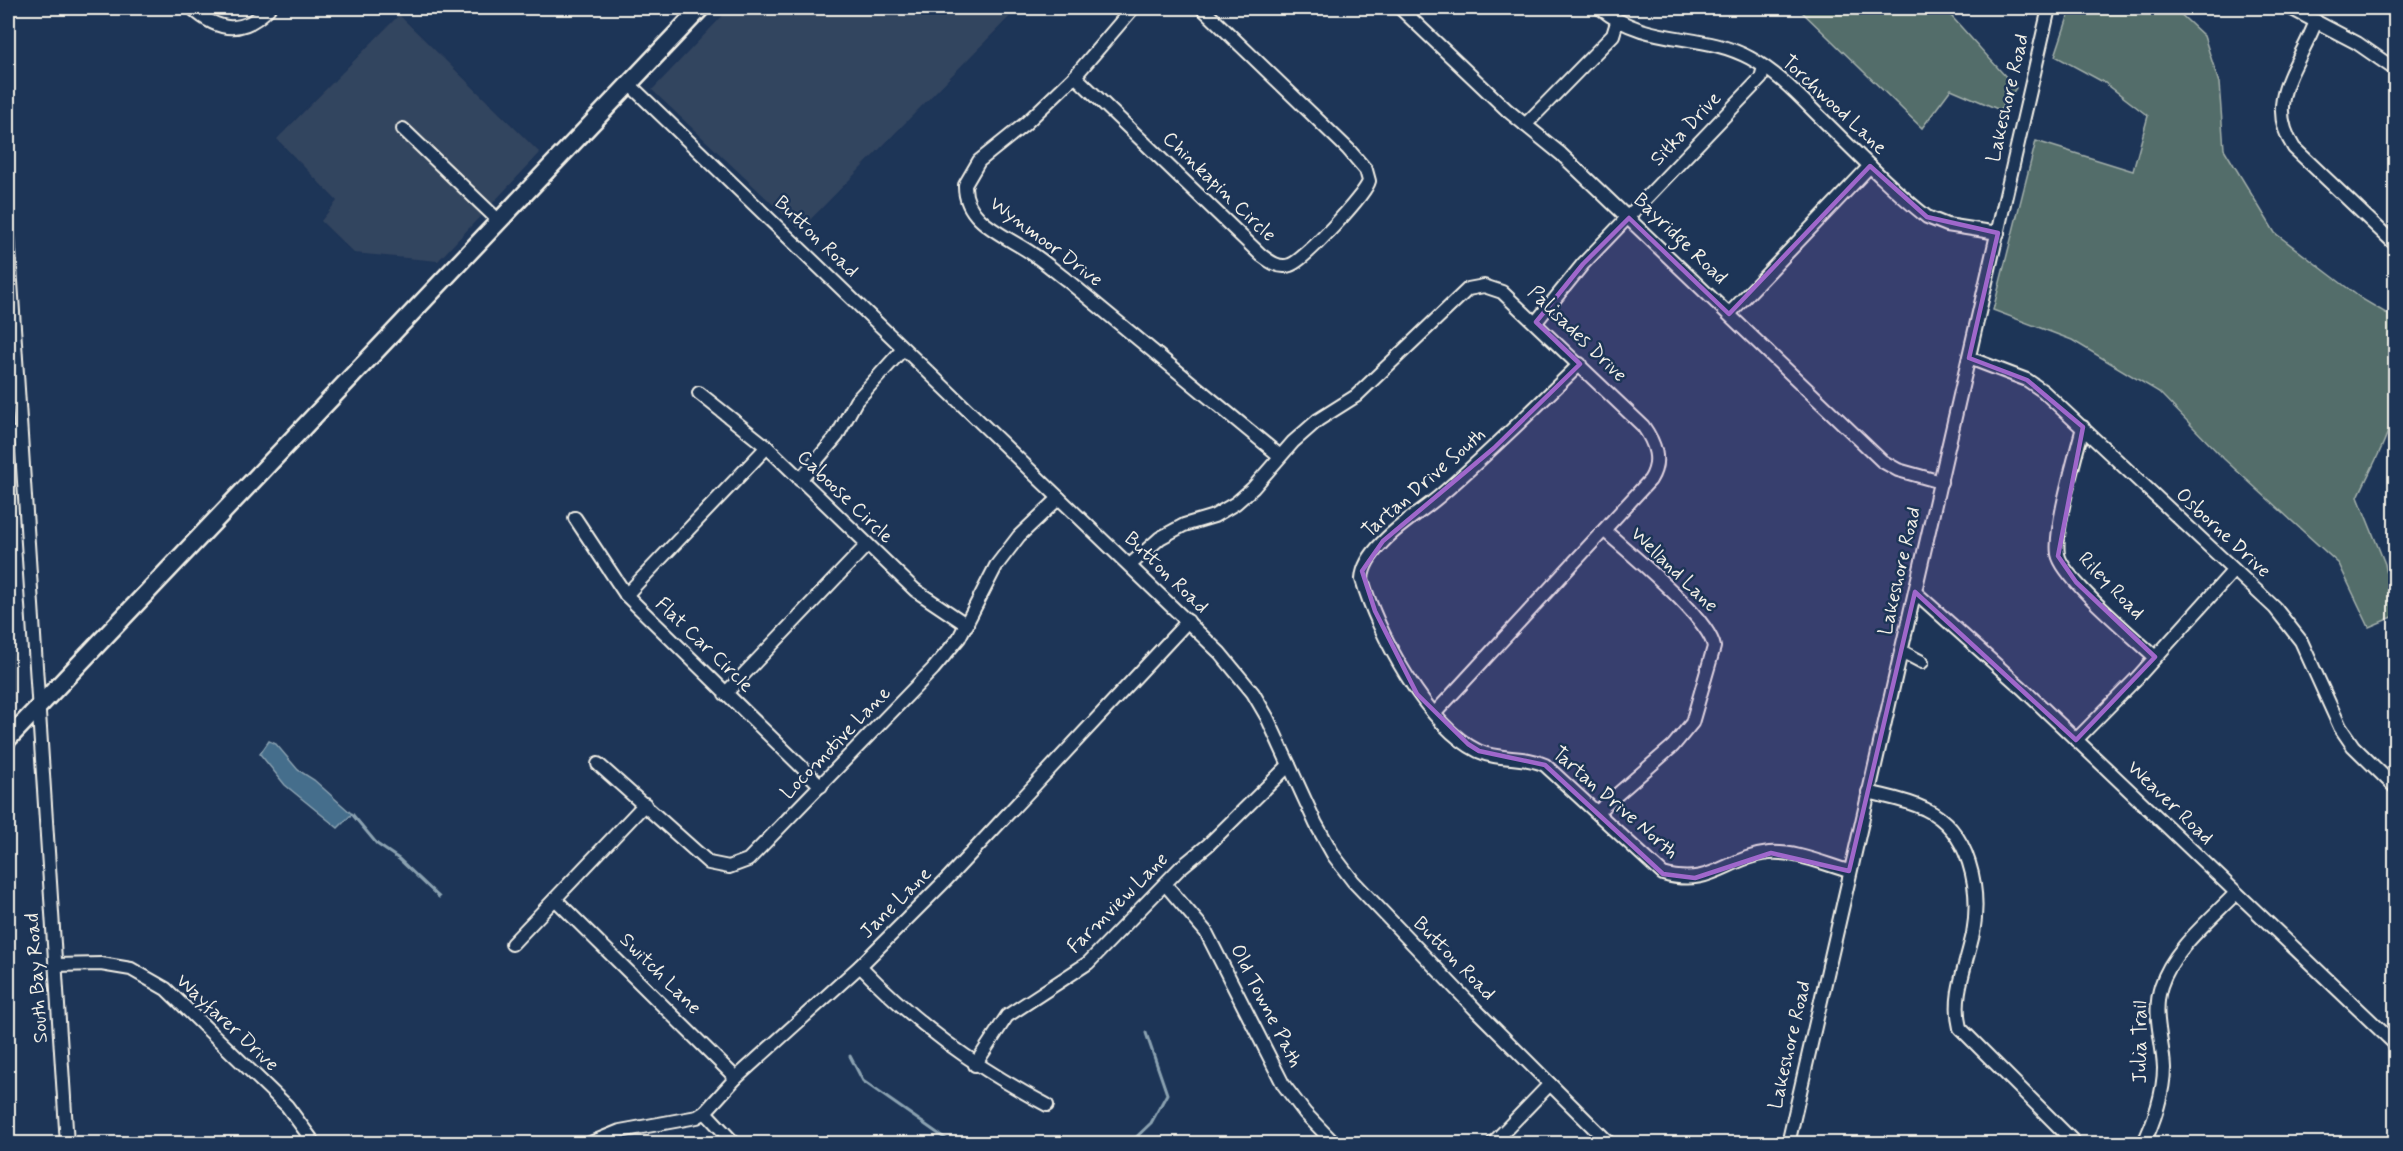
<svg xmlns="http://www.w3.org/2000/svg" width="2403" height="1151" font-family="Mynerve,sans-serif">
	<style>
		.built { fill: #33445e }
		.green { fill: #526d6b; stroke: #a3afaa; stroke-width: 1.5 }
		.water { fill: #456e8c; stroke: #8ba2b1; stroke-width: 1.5 }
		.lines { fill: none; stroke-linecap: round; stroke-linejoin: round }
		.stream { stroke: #8ba2b1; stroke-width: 3 }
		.minor-casing { stroke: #f4f1e8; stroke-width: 16 }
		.major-casing { stroke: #f4f1e8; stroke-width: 21 }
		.minor { stroke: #1d3557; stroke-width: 12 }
		.major { stroke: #1d3557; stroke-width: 16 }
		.marked { fill: #9f67cb; fill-opacity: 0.2; stroke: #9f67cb; stroke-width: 4.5; stroke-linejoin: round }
		.labels { text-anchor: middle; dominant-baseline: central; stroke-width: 5; stroke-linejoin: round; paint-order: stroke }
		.street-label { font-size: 20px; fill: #f4f1e8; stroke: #1d3557 }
	</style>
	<rect width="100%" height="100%" fill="#1d3557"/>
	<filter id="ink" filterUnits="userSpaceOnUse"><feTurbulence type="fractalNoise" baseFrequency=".0167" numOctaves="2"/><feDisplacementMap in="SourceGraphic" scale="12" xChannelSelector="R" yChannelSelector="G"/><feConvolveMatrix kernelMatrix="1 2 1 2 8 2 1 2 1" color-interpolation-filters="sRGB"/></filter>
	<g filter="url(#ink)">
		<!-- built -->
		<g class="built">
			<path d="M730,8H1018L800,230L652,90Z"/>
			<path d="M399,15L540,153L438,261L354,253L321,221L337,201L277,139Z"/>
			<path d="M8,582L16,697L8,709Z"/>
		</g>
		<!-- green -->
		<g class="green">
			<path d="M1798,8H1944L2016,88L2000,110L1951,89L1922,128Z"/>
			<path d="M2071,8H2174L2204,36L2219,83L2224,149L2275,233L2362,299L2391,316C2394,345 2401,379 2395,408C2388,440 2371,468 2358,497L2385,564L2395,616L2369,627L2339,564L2224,459L2159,392L2072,340L1993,310L2036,141L2133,171L2148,116L2105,83L2055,56Z"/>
		</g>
		<!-- water -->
		<path class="water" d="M269,741L276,744L298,770L314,780L352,814L338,828L285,785L260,754Z"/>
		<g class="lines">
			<!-- stream -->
			<g class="stream">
				<path d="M352,814L377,844L399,859L439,897"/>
				<path d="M850,1056L863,1081L953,1144"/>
				<path d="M1129,1144L1151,1123L1167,1094L1146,1033"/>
			</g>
			<!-- minor casing -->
			<g class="minor-casing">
				<g id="minor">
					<path d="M192,8C218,32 243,35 269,8"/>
					<path d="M1133,8L1075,76L1025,124L979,161L965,185C964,223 1008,236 1034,255C1046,263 1057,273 1068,281L1280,456"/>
					<path d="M1400,8L1507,110L1561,154L1882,461L1898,470L1941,482"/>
					<path d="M1600,8C1648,47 1700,31 1750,58C1776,72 1796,93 1817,114C1853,149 1888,186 1927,217L1947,225L1998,233"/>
					<path d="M2290,8L2357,43L2396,70"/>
					<path d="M2316,21C2299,67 2263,100 2294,148L2396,245"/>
					<path d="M1075,76L1261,255C1269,261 1279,269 1290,265C1304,261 1366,194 1369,181L1366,170L1348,149L1202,8"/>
					<path d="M628,83L1220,653L1253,693L1267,717L1316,824L1334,856L1353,881L1477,1011L1610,1144"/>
					<path d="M1525,125L1613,35L1617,22"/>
					<path d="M403,129L498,220"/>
					<path d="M8,235L67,1144"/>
					<path d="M1729,314L1870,166"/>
					<path d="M1536,322L1583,264L1761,78L1764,67"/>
					<path d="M1969,358L2027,380L2043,391L2275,608L2301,641L2340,727L2353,746L2396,788"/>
					<path d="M1580,364C1535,408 1490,452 1442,494C1423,511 1399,524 1382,543C1372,553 1363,565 1362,579C1377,632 1427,726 1478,751C1499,761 1524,755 1545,765L1663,874C1711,888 1727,857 1769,853C1796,851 1824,864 1849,871"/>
					<path d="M699,393L767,447L915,590L967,625"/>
					<path d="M2083,427C2076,455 2054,528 2058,554C2062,578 2135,638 2155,657"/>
					<path d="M8,434H20"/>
					<path d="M800,480L837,436L856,401L903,349"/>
					<path d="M575,518L626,595L821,786"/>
					<path d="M1130,565L1160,538L1184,525L1214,516L1236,503L1253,488L1293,442L1318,420L1356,396L1468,289L1484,286L1502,292L1643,426C1655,443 1662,461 1650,480L1435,713"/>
					<path d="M1915,592L2022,688L2396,1045"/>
					<path d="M626,595L767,447"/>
					<path d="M1901,651L1922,662"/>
					<path d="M725,694L867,545"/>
					<path d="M2076,740L2137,678L2234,570"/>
					<path d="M598,764L709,863L729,867L748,860L933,669L959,638L996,566L1019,536L1059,498"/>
					<path d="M1868,792C1887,797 1907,800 1925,809C1970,830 1981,889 1973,934C1966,966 1952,996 1960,1028L2076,1144"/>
					<path d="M1597,812L1673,746L1692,723L1714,647C1709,617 1629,553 1604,530"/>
					<path d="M1165,884L1206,932L1283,1084L1305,1113L1335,1144"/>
					<path d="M555,899L736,1078"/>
					<path d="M512,944L645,804"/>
					<path d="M55,965L101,964L131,969L166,989L287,1106L315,1144"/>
					<path d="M860,966C917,1025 975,1067 1047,1105"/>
					<path d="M975,1065L1007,1016L1088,963L1180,868L1208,845L1289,765"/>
					<path d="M705,1112L735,1144"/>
					<path d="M588,1144L620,1131L697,1117L705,1112L736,1078L860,966L947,879L1188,621"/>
					<path d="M1492,1144L1550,1084"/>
					<path d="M1788,1144L2049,8"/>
					<path d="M2143,1144C2154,1123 2164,1091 2164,1068C2163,1040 2152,1015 2161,986C2173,949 2209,921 2235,894"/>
				</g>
			</g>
			<!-- major casing -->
			<g class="major-casing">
				<path id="major" d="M8,739L701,8"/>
			</g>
			<!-- minor -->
			<use href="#minor" class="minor"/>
			<!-- major -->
			<use href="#major" class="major"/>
		</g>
	</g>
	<!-- marked area -->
	<path class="marked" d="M1870,166L1927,217L1998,233L1969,358L2027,380L2083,427L2058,556L2076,582L2155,657L2076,740L1915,592L1849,871L1771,853L1695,878L1663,874L1545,765L1479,751L1468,744L1417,694L1375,611L1362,571L1383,541L1494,448L1580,364L1536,322L1583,264L1629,218L1729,314Z"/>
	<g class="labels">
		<!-- street labels -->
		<g class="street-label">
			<text transform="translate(2008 98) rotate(-77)">Lakeshore Road</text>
			<text transform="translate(1834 105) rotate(43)">Torchwood Lane</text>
			<text transform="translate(1686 129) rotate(-47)">Sitka Drive</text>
			<text transform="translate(1219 187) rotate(44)">Chinkapin Circle</text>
			<text transform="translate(816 237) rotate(44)">Button Road</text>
			<text transform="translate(1680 239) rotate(44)">Bayridge Road</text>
			<text transform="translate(1046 242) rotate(37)">Wynmoor Drive</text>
			<text transform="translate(1577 334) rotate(44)">Palisades Drive</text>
			<text transform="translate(1424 483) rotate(-41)">Tartan Drive South</text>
			<text transform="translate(845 497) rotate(44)">Caboose Circle</text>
			<text transform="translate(2223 533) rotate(43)">Osborne Drive</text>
			<text transform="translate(1674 570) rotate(44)">Welland Lane</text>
			<text transform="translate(1900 571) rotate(-77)">Lakeshore Road</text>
			<text transform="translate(1166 573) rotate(44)">Button Road</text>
			<text transform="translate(2111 586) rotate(46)">Riley Road</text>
			<text transform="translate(704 645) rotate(44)">Flat Car Circle</text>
			<text transform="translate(836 743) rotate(-46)">Locomotive Lane</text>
			<text transform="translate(1615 803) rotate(41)">Tartan Drive North</text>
			<text transform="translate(2170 803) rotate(44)">Weaver Road</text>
			<text transform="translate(896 903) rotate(-45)">Jane Lane</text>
			<text transform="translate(1118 903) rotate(-45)">Farmview Lane</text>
			<text transform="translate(1454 959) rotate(46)">Button Road</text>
			<text transform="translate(660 974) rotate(45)">Switch Lane</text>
			<text transform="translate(37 978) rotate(-94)">South Bay Road</text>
			<text transform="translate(1266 1006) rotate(63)">Old Towne Path</text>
			<text transform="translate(227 1023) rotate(43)">Wayfarer Drive</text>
			<text transform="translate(2140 1042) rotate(-90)">Julia Trail</text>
			<text transform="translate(1790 1045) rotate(-77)">Lakeshore Road</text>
		</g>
	</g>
	<!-- margin -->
	<rect width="2403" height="1151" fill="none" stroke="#1d3557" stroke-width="30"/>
	<rect x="15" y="15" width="2373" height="1121" fill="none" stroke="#f4f1e8" stroke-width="2" filter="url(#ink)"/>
</svg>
